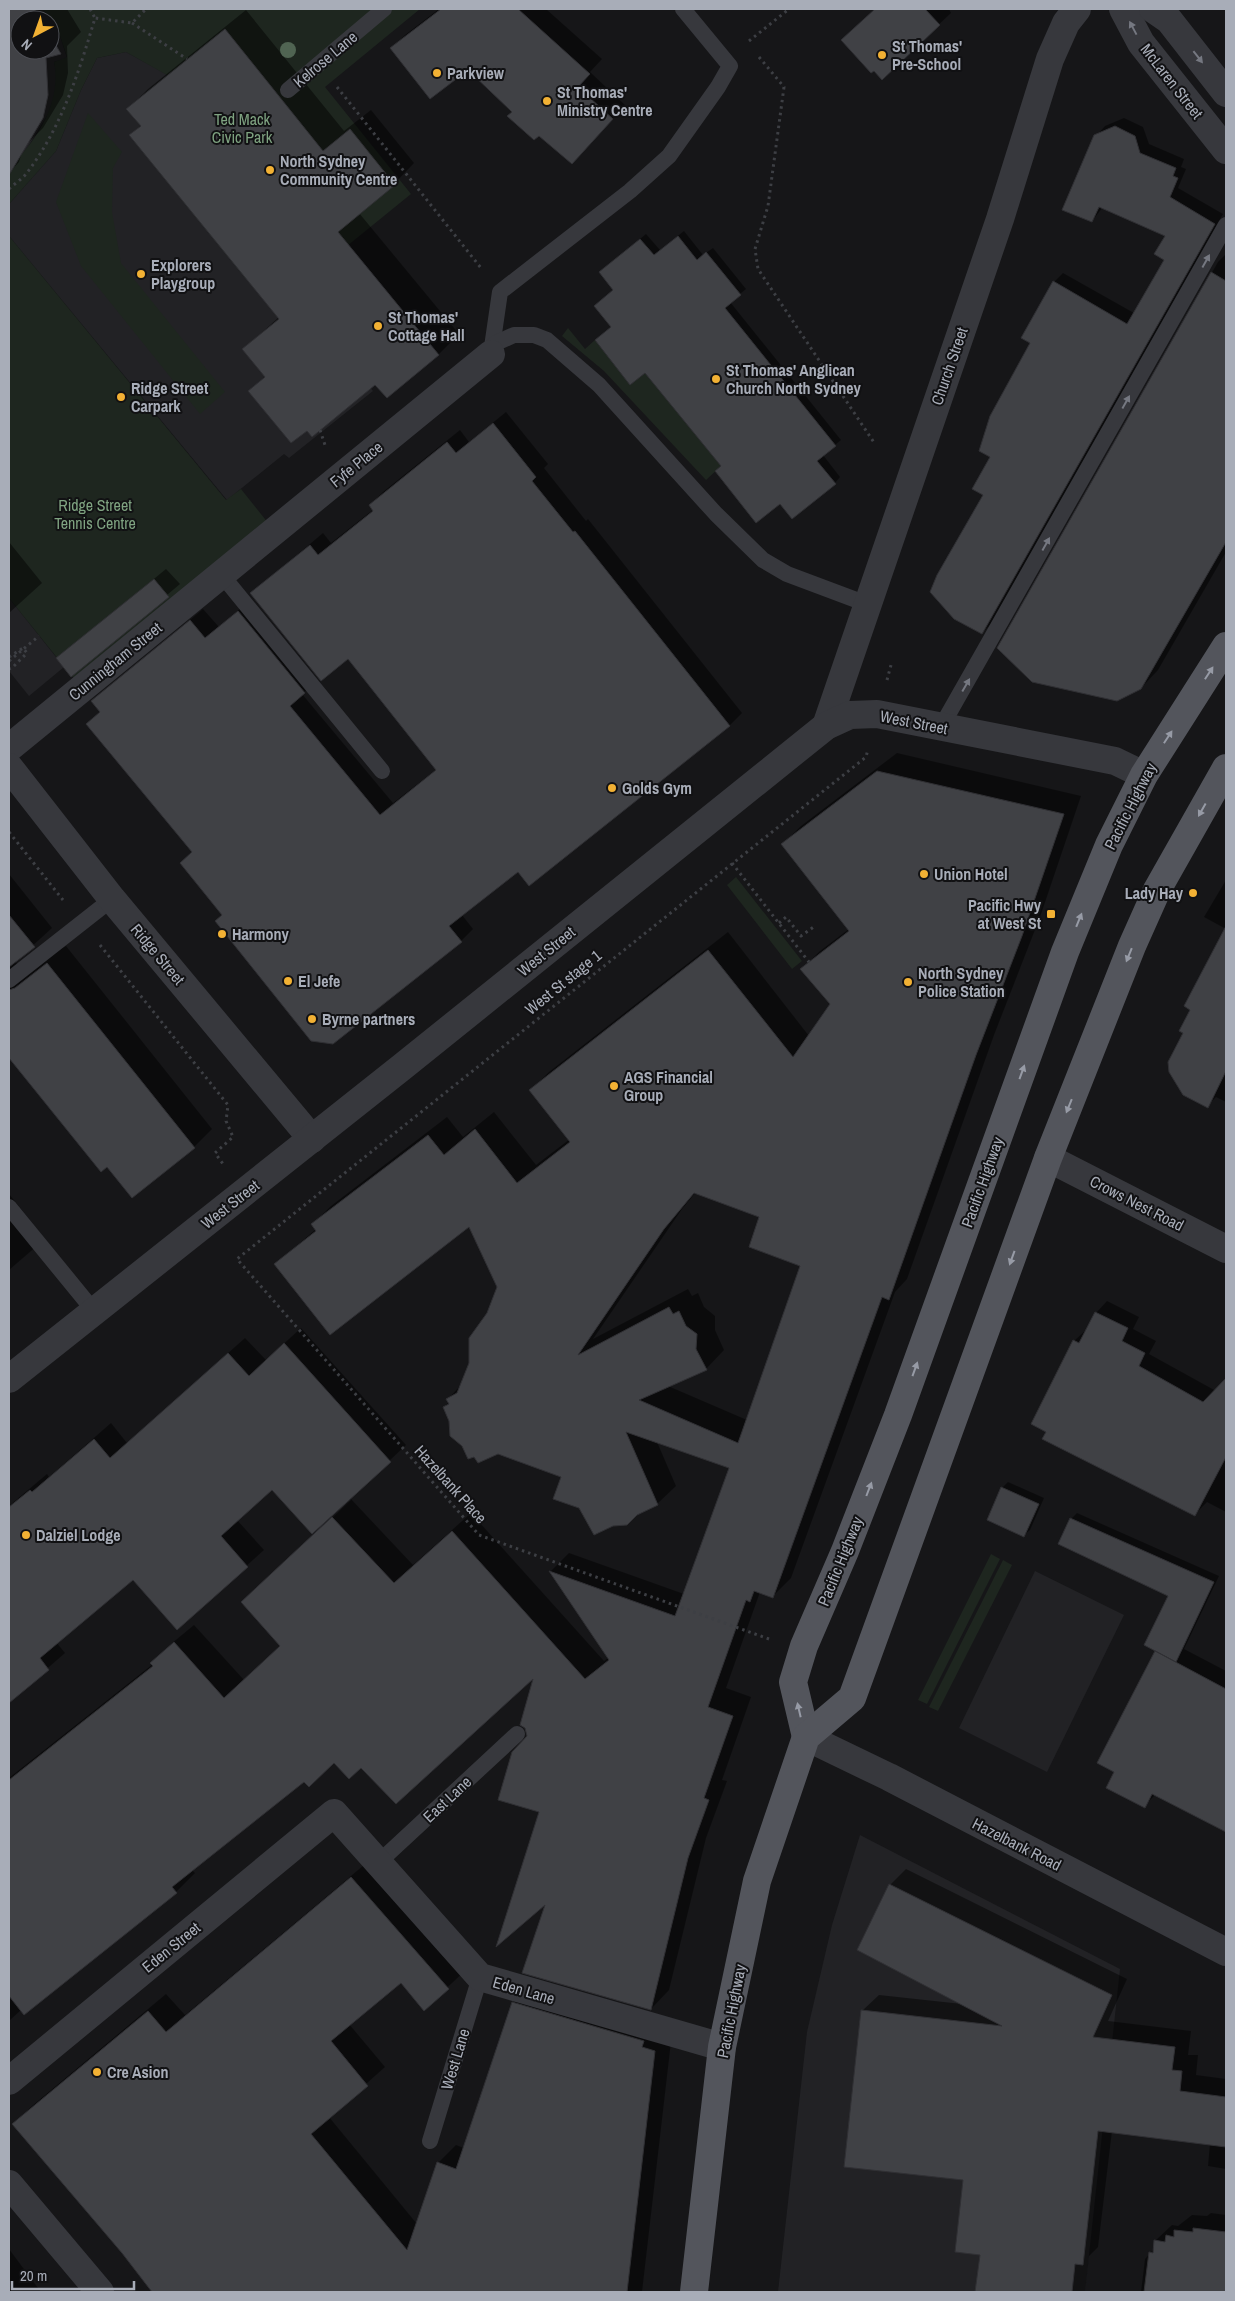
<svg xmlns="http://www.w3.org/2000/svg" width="1235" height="2301" font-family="'Archivo Narrow',sans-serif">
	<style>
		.built { fill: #222225; fill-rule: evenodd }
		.green { fill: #1e261f }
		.shadow { fill: #0007; fill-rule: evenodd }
		.building { fill: #404145; stroke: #303034; fill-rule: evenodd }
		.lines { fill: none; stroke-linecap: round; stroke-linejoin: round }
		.path { stroke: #3d3f44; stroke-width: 3; stroke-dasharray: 2.5 4; stroke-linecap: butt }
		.service { stroke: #37383d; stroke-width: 16 }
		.minor { stroke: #37383d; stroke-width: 28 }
		.tertiary { stroke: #37383d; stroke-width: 28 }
		.primary { stroke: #53555c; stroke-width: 28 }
		.tree { fill: #506452 }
		.oneway { fill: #757881 }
		.oneway2 { fill: #979ba6 }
		.poi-dot { fill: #f2b134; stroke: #111113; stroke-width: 2 }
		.labels { text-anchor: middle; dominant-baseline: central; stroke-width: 4; stroke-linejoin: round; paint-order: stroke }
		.poi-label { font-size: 16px; font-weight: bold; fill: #a8adb8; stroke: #111113; text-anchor: start }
		.street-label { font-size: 16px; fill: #a8adb8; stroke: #111113 }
		.park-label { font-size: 16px; fill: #7fa381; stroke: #111113 }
	</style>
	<rect width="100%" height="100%" fill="#161618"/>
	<!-- built -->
	<g class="built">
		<path d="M9,9H43L60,36L67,58L54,62L57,76L54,97L48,114L23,155L9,167ZM20,20H50V50H20Z"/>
		<path d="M126,52L168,75L126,109L141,126L130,135L293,290L373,391L289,458L284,454L227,500L9,236V204L56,151L81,90L97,58Z"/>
		<path d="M9,598L64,667L29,696L9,671Z"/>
		<path d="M1035,1571L1124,1615L1047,1772L959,1728Z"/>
		<path d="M860,1835L1120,1969L1085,2292H778L807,2032L832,1925Z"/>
	</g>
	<!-- green -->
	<g class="green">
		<path d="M43,9H420L325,87L411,194L293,290L258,270L246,279L129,135L141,126L126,109L167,75L126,52L97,58L81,90L56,151L9,204V167C37,142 62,101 54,62L67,57L60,36Z"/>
		<path d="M88,113L122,152L113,168L112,212L121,263L225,392L200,414L81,266L56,202Z"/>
		<path d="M9,236L226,500L241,489L269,524L75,680L9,598Z"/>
		<path d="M568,328L585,349L595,340L630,385L645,373L721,466L706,480L604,371L562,336Z"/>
		<path d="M736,877L802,961L792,969L727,885Z"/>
		<path d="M991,1554L1000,1559L927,1704L918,1700Z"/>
		<path d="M1003,1560L1012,1565L938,1711L929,1707Z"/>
	</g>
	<!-- shadow -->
	<g class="shadow">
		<path d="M9,9H67L81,32L67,46L68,73L63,95L43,128L23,148L19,162L9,173ZM20,20H50V50H20Z"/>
		<path d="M439,9H546L602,59L590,72L625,105L586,149L513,112L468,68L392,48L405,35Z"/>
		<path d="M876,9H949L951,13L882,78Z"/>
		<path d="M246,10L344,131L371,110L414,163L394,184L359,213L459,334L439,354L387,397L376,383L307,429L250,391L265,376L244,349L279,317L131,135L141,125L128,109L148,89Z"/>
		<path d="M1124,118L1143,127L1149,144L1184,159L1181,167L1186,169L1178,188L1223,214L991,624L982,633L985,494L992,456L1054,282L1063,273L1134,313L1166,259L1167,235L1103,207L1092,221L1096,136L1105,126Z"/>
		<path d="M684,231L703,255L713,248L746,289L730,302L841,440L823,455L840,477L835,483L780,502L722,466L613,326L614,290L606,267L646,234L660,250Z"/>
		<path d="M1226,254V552L1158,670L1141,688L999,648L1218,262Z"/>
		<path d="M506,412L548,464L544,468L586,521L588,519L742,713L730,725L529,884L518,870L462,915L473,929L461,941L223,914L193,851L93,701L203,609L219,627L251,599L317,680L302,694L393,803L437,769L348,658L252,593L323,533L331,543L374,509L370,505L383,492L460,430L469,442Z"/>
		<path d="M9,542L42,583L9,613Z"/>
		<path d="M166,569L180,584L72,675L58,658Z"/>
		<path d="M897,753L1081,796L1040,917L994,1035L907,1279L895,1292L791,1578L773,1596L760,1592L726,1688L751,1697L722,1780L727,1781L706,1838L669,1990L651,2009L547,1901L540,1812L528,1737L536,1675L361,1766L334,1761L304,1780L192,1870L195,1873L176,1892L24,2013L21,2010L9,2021V1778L153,1664L171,1644L194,1625L244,1680L281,1646L262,1584L351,1500L272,1489L237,1520L264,1550L177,1628L133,1578L56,1642L65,1653L10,1701L9,1506L47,1474L49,1477L111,1423L127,1443L245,1338L266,1360L301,1328L406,1445L350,1498L413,1565L471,1513L604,1661L608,1658L551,1571L569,1553L684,1594L730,1467L657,1442L676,1486L657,1504L563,1476L451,1421L444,1407L449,1402L448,1399L461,1385L498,1287L469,1225L276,1264L316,1229L313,1224L331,1206L447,1117L463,1137L494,1112L536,1165L570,1139L531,1090L549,1072L728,932L809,1036L832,1003L802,969L820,951L849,929L783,844L801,826ZM696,1192L761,1216L801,1266L747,1420L668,1386L706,1369L724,1350L715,1330V1316L704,1307L698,1293L692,1296L688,1289L593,1339L682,1209Z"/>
		<path d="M9,874L52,928L18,959L16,962L19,969L66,946L212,1129L194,1147L132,1196L107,1165L102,1170L9,1056Z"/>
		<path d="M1226,880V929L1204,917Z"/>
		<path d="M1226,938V1102L1216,1097L1207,1106L1185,1033L1216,948Z"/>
		<path d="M9,1194L45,1239L9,1270Z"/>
		<path d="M1107,1301L1139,1317L1133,1329L1156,1341L1149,1354L1216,1391L1226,1380V1512L1207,1502L1195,1514L1047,1431L1074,1341L1087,1329L1096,1313Z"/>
		<path d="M1008,1482L1044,1498L1030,1530L1024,1535L1002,1488Z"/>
		<path d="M1077,1513L1219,1576L1184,1649L1226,1671V1831L1156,1794L1144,1806L1116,1772L1158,1651L1170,1596L1071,1519Z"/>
		<path d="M370,1860L466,1970L424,2009L402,1981L349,2024L385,2067L329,2117L417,2224L438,2163L456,2145L464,2148L513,2003L531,1985L672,2033L642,2292H153L123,2252L14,2124L32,2106L166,1994L185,2015Z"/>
		<path d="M906,1869L1127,1979L1108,2021L1191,2031L1188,2055H1198L1196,2075L1226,2079V2169L1208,2166L1210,2143L1112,2131L1098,2247L1089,2256L1085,2292H977L981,2254L964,2179L862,2011L879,1995L962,2004L890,1885Z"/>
		<path d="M1211,2213L1226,2215V2292H1141L1145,2259L1155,2248V2241L1172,2225L1178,2226L1192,2215L1207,2216Z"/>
		<path d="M9,2249L41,2292H9Z"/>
	</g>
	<!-- building -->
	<g class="building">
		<path d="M9,9H34L41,20H20V50H50V35L61,54L46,58L48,95L43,118L9,175Z"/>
		<path d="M441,9H518L590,74L578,87L613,119L572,164L539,136L534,140L507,116L512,112L468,70L430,99L390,48Z"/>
		<path d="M875,9H925L940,25L882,80L874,71L871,73L841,40Z"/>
		<path d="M225,29L323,151L350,129L395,185L338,232L439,355L387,398L375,385L312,437L307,431L291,443L248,391L265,377L242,349L279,319L129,135L141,126L126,109Z"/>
		<path d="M1115,126L1135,136L1140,153L1176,168L1173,176L1178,178L1170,197L1215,224L982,634L954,619L930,592L937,575L983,495L972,489L990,457L979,451L990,416L1030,343L1021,338L1053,281L1127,324L1164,260L1154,254L1165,236L1099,207L1092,222L1062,210L1094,135Z"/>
		<path d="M678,236L697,260L706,252L741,295L725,308L836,446L817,461L836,484L792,519L780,504L756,523L715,471L721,466L645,373L630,385L595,340L611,327L594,306L613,290L599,272L640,239L654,255Z"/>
		<path d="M1211,272L1226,281V542L1141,689L1117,701L1032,682L997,648Z"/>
		<path d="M493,423L536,477L532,481L573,532L575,531L730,726L529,886L518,872L449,926L462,942L333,1044L311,1041L215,921L222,915L180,863L192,852L86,724L100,712L91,701L190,620L205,638L238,611L305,693L290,706L380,815L436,770L348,659L321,681L250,593L310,545L318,555L373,511L369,505L447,442L456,453Z"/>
		<path d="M154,579L169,597L71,677L56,658Z"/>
		<path d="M877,771L1064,814L1022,936L976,1055L889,1300L882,1297L773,1598L754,1591L750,1602L746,1600L708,1707L733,1716L704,1798L709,1800L688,1858L651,2010L522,1973L545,1905L496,1947L539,1812L498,1800L512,1752L527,1736L525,1728L520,1725L533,1679L396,1804L361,1768L349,1779L334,1763L309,1787L304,1782L172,1887L177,1893L24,2015L9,1996V1780L153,1666L150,1663L174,1642L224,1698L280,1646L241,1602L332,1517L394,1583L452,1531L585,1679L609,1660L549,1571L675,1616L729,1468L626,1432L658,1505L637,1515L627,1525L613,1526L594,1535L579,1508L553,1499L561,1477L498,1454L478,1463L474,1457L468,1459L462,1446L450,1436L449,1421L443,1407L449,1404L446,1399L457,1393L469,1363V1338L487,1313L497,1287L469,1227L330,1335L274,1264L316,1231L311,1224L428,1135L444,1155L475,1129L517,1183L570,1142L529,1090L708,950L793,1057L830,1004L800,969L849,931L781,844ZM694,1193L759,1217L749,1247L800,1266L738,1443L639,1400L707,1370L696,1349L697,1334L686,1326L679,1311L673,1314L669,1307L578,1355L664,1229Z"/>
		<path d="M9,915L35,947L9,967Z"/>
		<path d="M1226,926V1071L1208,1108L1183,1095L1169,1072L1168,1062L1183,1033L1179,1031L1190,1010L1184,1006Z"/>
		<path d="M47,963L195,1148L132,1198L107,1167L101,1172L9,1058V990L15,988Z"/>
		<path d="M1095,1312L1128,1328L1122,1341L1145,1353L1139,1366L1203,1402L1226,1378V1457L1195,1516L1042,1439L1046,1432L1031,1424L1073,1340L1079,1343Z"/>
		<path d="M284,1343L391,1462L312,1534L272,1490L221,1536L248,1567L177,1630L133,1580L40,1658L49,1670L9,1703V1507L30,1490L32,1492L94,1439L110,1458L228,1353L249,1376Z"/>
		<path d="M1001,1487L1039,1504L1024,1537L987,1520Z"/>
		<path d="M1070,1518L1214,1582L1176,1662L1144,1645L1168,1596L1058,1544Z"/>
		<path d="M1155,1651L1226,1689V1832L1152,1794L1145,1808L1106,1788L1114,1772L1097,1763Z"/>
		<path d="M351,1877L449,1989L424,2011L401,1983L331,2041L368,2086L311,2134L407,2250L437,2162L456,2169L512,2002L644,2041L642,2047L655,2051L627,2292H152L122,2253L12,2124L148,2011L166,2032Z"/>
		<path d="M889,1884L1112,1995L1093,2037L1175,2047L1172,2070L1182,2071L1180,2091L1226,2097V2147L1098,2131L1083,2265L1075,2264L1072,2292H975L980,2255L955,2252L963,2180L844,2167L861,2010L1002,2026L857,1950Z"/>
		<path d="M1193,2228L1226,2232V2292H1144L1149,2252L1153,2253L1154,2240L1165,2242L1166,2235L1174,2237V2230L1193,2232Z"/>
	</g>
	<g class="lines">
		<!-- path -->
		<g class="path">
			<path d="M90,9L95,18"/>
			<path d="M132,23L187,59"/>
			<path d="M749,41L789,9"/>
			<path d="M759,57L784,87L768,206L755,249L758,269L875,444"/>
			<path d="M337,87L481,268"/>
			<path d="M9,189C14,184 21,180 26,174C61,129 79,72 95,18L132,23L146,9"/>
			<path d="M320,430L325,445"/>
			<path d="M9,657L23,648L27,653L12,668L9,669"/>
			<path d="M9,661L39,636"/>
			<path d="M887,680L891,665"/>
			<path d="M9,832L63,900"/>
			<path d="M732,863L809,962"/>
			<path d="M779,923L786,917L801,936L815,926"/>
			<path d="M100,945L228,1105L226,1121L233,1137L215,1153L223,1164"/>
			<path d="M769,1639L479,1535L237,1259L866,757L868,749"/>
		</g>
		<!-- service -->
		<g class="service">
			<path d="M288,90L384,9"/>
			<path d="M492,347L500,292L630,191L669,156L718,87L730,66L683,9"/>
			<path d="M491,354L492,347L496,343L514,335H534L547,340L599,385L716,514L763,560L787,574L867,604"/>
			<path d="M221,574L382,771"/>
			<path d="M941,727L1226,225"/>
			<path d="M9,980L112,899"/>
			<path d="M9,1207L94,1311"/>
			<path d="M378,1863L517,1734"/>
			<path d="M430,2141L480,1977"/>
		</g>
		<!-- minor -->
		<g class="minor">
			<path d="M9,748L491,354"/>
			<path d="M9,767L112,899L312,1139"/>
			<path d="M1048,1158L1226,1249"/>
			<path d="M806,1737L889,1777L1226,1952"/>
			<path d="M9,2081L334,1813L480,1977L722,2047"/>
			<path d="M9,2184L100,2292"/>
		</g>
		<!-- tertiary -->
		<g class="tertiary">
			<path d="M1123,9L1141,43L1226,150"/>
			<path d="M1153,9L1169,20L1226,93"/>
			<path d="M826,726L1000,219L1050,59L1066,23L1077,9"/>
			<path d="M9,1379L402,1067L826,726L850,715L877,714L1115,761L1144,775"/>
		</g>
		<!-- primary -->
		<g class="primary">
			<path d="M806,1737L793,1682L804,1646L845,1551L898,1415L1065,952L1109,845L1144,775L1226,646"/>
			<path d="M694,2292L722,2047L757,1881L806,1737L852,1698L1048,1158L1132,946L1157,890L1226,768"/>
		</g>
	</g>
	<!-- trees -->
	<circle class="tree" cx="288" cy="50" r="8"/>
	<!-- one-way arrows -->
	<defs><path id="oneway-solid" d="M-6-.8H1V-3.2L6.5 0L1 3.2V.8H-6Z" transform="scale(1.25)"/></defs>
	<g class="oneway">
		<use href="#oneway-solid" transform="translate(1133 28) rotate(-118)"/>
		<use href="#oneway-solid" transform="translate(1198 57) rotate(52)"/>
		<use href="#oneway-solid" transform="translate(1206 261) rotate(-61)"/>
		<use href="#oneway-solid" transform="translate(1126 402) rotate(-61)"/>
		<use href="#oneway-solid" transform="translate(1046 544) rotate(-61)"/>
		<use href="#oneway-solid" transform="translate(966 685) rotate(-60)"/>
	</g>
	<g class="oneway2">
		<use href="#oneway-solid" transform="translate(1209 673) rotate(-57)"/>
		<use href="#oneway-solid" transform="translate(1168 737) rotate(-57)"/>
		<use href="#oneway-solid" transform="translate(1202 810) rotate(119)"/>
		<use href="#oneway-solid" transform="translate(1079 920) rotate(-68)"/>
		<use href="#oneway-solid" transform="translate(1129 955) rotate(112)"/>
		<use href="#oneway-solid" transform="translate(1022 1072) rotate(-70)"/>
		<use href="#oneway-solid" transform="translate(1069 1106) rotate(112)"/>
		<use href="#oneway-solid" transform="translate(1012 1258) rotate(110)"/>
		<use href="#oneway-solid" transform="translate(915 1369) rotate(-70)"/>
		<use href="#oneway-solid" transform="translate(869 1489) rotate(-69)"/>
		<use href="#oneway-solid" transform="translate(799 1710) rotate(-103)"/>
	</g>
	<!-- markers -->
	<g class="poi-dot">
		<circle cx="882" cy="55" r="5"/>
		<circle cx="437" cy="73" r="5"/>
		<circle cx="547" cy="101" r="5"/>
		<circle cx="270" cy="170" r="5"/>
		<circle cx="141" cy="274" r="5"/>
		<circle cx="378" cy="326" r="5"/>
		<circle cx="716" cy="379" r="5"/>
		<circle cx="121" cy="397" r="5"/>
		<circle cx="612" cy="788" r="5"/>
		<circle cx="924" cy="874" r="5"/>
		<circle cx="1193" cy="893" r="5"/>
		<rect x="1046" y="909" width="10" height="10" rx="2.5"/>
		<circle cx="222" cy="934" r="5"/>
		<circle cx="288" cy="981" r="5"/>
		<circle cx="908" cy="982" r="5"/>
		<circle cx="312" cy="1019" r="5"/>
		<circle cx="614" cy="1086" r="5"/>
		<circle cx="26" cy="1535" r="5"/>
		<circle cx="97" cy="2072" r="5"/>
	</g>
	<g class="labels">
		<!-- poi labels -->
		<g class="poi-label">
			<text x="892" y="46">St Thomas'<tspan x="892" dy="18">Pre-School</tspan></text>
			<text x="447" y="73">Parkview</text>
			<text x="557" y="92">St Thomas'<tspan x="557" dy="18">Ministry Centre</tspan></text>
			<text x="280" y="161">North Sydney<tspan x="280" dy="18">Community Centre</tspan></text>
			<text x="151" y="265">Explorers<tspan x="151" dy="18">Playgroup</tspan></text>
			<text x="388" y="317">St Thomas'<tspan x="388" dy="18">Cottage Hall</tspan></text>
			<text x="726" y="370">St Thomas' Anglican<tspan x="726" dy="18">Church North Sydney</tspan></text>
			<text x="131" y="388">Ridge Street<tspan x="131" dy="18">Carpark</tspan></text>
			<text x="622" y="788">Golds Gym</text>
			<text x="934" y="874">Union Hotel</text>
			<text x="1183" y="893" text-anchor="end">Lady Hay</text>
			<text x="1041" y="905" text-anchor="end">Pacific Hwy<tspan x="1041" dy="18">at West St</tspan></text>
			<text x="232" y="934">Harmony</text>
			<text x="918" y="973">North Sydney<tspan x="918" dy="18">Police Station</tspan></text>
			<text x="298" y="981">El Jefe</text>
			<text x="322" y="1019">Byrne partners</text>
			<text x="624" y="1077">AGS Financial<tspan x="624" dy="18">Group</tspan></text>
			<text x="36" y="1535">Dalziel Lodge</text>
			<text x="107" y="2072">Cre Asion</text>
		</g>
		<!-- street labels -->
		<g class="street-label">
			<text transform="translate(325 59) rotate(-40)">Kelrose Lane</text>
			<text transform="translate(1172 81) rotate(52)">McLaren Street</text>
			<text transform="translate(949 366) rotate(-71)">Church Street</text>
			<text transform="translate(356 464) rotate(-39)">Fyfe Place</text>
			<text transform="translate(115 661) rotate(-39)">Cunningham Street</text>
			<text transform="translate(914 722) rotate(11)">West Street</text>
			<text transform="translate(1130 806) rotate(-63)">Pacific Highway</text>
			<text transform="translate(546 951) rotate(-39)">West Street</text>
			<text transform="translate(158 954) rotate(50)">Ridge Street</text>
			<text transform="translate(563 982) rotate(-39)">West St stage 1</text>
			<text transform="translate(982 1182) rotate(-70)">Pacific Highway</text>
			<text transform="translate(1137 1203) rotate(27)">Crows Nest Road</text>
			<text transform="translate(230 1204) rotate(-38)">West Street</text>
			<text transform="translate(451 1484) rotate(48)">Hazelbank Place</text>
			<text transform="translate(840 1561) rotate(-68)">Pacific Highway</text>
			<text transform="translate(447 1799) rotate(-43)">East Lane</text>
			<text transform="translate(1017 1844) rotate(27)">Hazelbank Road</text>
			<text transform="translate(171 1947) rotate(-39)">Eden Street</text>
			<text transform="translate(524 1990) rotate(16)">Eden Lane</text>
			<text transform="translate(731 2011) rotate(-79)">Pacific Highway</text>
			<text transform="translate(455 2059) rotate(-73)">West Lane</text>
		</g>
		<!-- park labels -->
		<g class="park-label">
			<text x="242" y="119">Ted Mack<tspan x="242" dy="18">Civic Park</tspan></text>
			<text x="95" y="505">Ridge Street<tspan x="95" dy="18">Tennis Centre</tspan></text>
		</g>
	</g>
	<!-- border -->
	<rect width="1235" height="2301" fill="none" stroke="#a8adb8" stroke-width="20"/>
	<!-- north arrow -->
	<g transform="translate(35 35) rotate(221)"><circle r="24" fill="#111113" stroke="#4d4f55"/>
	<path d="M0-4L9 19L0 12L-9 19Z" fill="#f2b134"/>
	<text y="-8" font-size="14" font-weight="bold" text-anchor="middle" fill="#a8adb8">N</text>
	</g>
	<!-- scale -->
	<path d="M12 2281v8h122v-8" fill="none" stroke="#a8adb8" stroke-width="2.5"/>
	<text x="20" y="2281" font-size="15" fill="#a8adb8" stroke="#111113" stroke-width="4" paint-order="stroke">20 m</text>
</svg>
